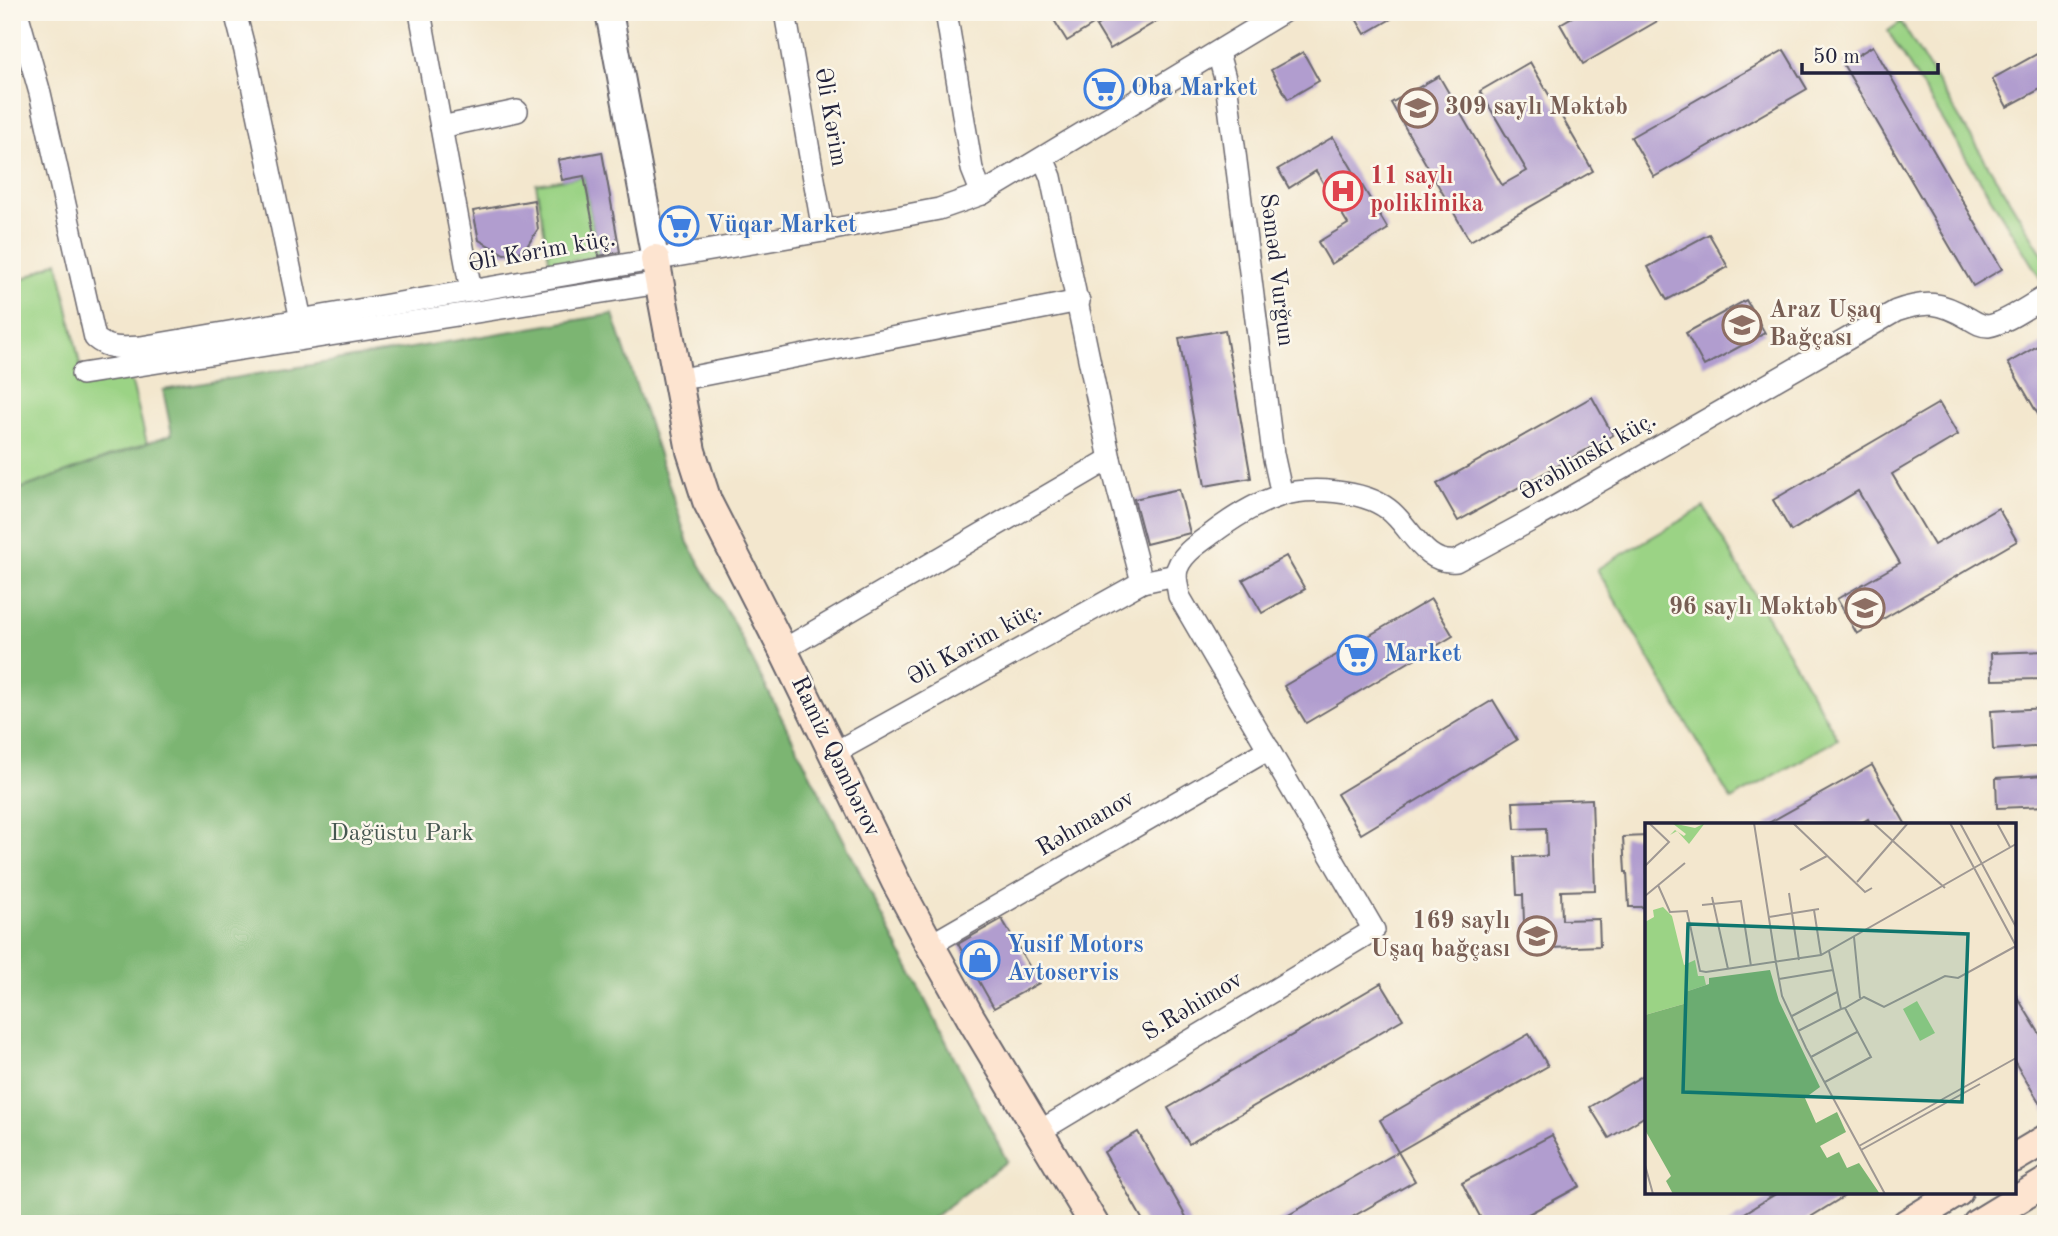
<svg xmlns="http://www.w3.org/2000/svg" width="2058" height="1236" font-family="'Old Standard TT',serif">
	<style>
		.green { fill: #9bd385; stroke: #5e7a60; stroke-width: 2 }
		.forest { fill: #7cb572; stroke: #4f6c56; stroke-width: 2 }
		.building { fill: #b19dcf }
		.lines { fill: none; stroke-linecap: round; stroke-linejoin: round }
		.minor-casing { stroke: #6b676e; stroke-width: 24 }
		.tertiary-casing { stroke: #6b676e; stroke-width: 30 }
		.secondary-casing { stroke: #6b676e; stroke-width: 32 }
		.minor { stroke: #fff; stroke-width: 21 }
		.tertiary { stroke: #fff; stroke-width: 26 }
		.secondary { stroke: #fde4d0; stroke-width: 28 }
		.labels { text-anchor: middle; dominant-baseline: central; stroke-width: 5; stroke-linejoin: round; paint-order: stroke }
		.shop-label { font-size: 24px; font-weight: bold; fill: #366cbe; stroke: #fbf7ec; text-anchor: start }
		.education-label { font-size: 24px; font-weight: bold; fill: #785e54; stroke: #fbf7ec; text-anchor: start }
		.street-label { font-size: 24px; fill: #22223b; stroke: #fbf7ec }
		.health-label { font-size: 24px; font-weight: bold; fill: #be3a42; stroke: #fbf7ec; text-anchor: start }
		.park-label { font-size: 24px; fill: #465751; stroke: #fbf7ec }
		.inset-road { fill: none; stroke: #9f9893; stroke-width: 2 }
		.view { fill: #0f766e; fill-opacity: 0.15; stroke: #0f766e; stroke-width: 3.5 }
		.inset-edge { fill: none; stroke: #22223b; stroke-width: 3.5 }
	</style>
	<rect width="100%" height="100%" fill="#fbf7ec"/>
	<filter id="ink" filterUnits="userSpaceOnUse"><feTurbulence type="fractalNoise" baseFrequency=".0143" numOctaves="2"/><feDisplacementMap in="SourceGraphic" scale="14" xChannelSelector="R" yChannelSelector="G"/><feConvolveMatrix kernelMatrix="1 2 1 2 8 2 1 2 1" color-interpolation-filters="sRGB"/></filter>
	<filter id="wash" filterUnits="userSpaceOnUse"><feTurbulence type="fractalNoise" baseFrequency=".00686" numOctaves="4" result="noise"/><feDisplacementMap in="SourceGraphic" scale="28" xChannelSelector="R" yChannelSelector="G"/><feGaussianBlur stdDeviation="1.57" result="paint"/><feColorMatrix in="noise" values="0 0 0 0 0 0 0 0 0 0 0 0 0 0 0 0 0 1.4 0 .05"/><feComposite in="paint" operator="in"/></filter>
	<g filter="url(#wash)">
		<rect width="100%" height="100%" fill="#f3e7ce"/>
		<!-- green -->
		<g class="green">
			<path d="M1901,22L2046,260V279L2042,281L1888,31Z"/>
			<path d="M584,176L599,256L550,265L536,184Z"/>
			<path d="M58,261L82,374L128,378L132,383L147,443L12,492V285Z"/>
			<path d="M1704,507L1838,739L1731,800L1597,569Z"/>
		</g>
		<!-- forest -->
		<path class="forest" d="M613,314L688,543L733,622L1007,1161L925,1224H12V492L172,434L163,390Z"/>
		<g id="blocks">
			<!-- building -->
			<g class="building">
				<path d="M1049,12H1084L1093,25L1067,41Z"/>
				<path d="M1118,12H1172L1110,49L1096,26Z"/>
				<path d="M1352,12H1403L1365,34Z"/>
				<path d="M1581,12H1673L1583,64L1560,24Z"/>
				<path d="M1873,46L2002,269L1973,286L1843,64Z"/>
				<path d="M2046,49V86L2007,107L1992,79Z"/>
				<path d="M1784,50L1807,89L1654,177L1631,137Z"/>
				<path d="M1303,52L1319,81L1288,99L1271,70Z"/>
				<path d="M1530,62L1593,171L1470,241L1391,103L1439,76L1502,185L1527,171L1480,91Z"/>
				<path d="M1333,137L1388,229L1331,264L1318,242L1348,224L1316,171L1289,188L1278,169Z"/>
				<path d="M602,152L620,252L599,256L584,176L562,180L558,160Z"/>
				<path d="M534,200L538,229L524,251L504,254L479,240L473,211Z"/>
				<path d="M1709,234L1728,267L1667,300L1648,267Z"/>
				<path d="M1746,300L1765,333L1704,366L1686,333Z"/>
				<path d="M1225,330L1251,478L1205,486L1179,338Z"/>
				<path d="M2046,341V428L2008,363Z"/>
				<path d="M1592,397L1613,435L1458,521L1437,484Z"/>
				<path d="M1939,403L1958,435L1892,474L1934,545L1998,508L2017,541L1857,634L1837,599L1900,563L1858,491L1791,531L1773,500Z"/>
				<path d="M1179,489L1190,533L1146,544L1134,499Z"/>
				<path d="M1286,556L1305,589L1262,613L1243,580Z"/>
				<path d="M1431,599L1453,636L1306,723L1284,686Z"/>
				<path d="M2046,651V679L1992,680L1991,653Z"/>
				<path d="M1493,700L1517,740L1361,834L1337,794Z"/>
				<path d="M2046,708V746L1993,750L1991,711Z"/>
				<path d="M1872,765L1906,825H1871L1868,819L1858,825H1765Z"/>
				<path d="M2046,775V806L1997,808L1996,778Z"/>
				<path d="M1592,799L1595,890L1561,891L1562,920L1599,919L1600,946L1525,949L1523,895H1517L1515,857L1547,856L1546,828L1515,829L1513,802Z"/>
				<path d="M1647,836V907H1629L1627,872H1625L1623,837Z"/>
				<path d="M1002,919L1039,983L994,1008L958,944Z"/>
				<path d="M1381,983L1403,1019L1189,1144L1168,1108Z"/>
				<path d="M2014,992L2046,1044V1113L2014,1061Z"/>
				<path d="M1529,1034L1548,1066L1398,1152L1380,1120Z"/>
				<path d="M1647,1073V1115L1609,1138L1590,1107Z"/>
				<path d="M1138,1132L1190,1224H1145L1104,1152Z"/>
				<path d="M1552,1135L1580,1186L1510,1224H1484L1462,1183Z"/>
				<path d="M1398,1152L1415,1181L1340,1224H1273Z"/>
				<path d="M1779,1192H1851L1799,1224H1727Z"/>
			</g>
		</g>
	</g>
	<g filter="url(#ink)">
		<use href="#blocks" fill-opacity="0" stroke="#6b676e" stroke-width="2"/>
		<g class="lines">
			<!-- minor casing -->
			<g class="minor-casing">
				<g id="minor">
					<path d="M17,12L40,93L95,338C109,350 124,348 141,347L823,231L939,209L982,194L1283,12"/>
					<path d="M235,12L245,51L301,320"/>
					<path d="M420,12L471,291"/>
					<path d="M785,12L823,231"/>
					<path d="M946,12L972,169L982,194"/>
					<path d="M1218,53L1226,82L1273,454L1282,495"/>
					<path d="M441,127L517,111"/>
					<path d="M1043,158L1051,177L1110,459L1142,582L1176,575"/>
					<path d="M82,374L660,283"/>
					<path d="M677,380L1079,301"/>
					<path d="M783,650L1110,459"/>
					<path d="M834,753L1142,582"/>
					<path d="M930,945L1269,749"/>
					<path d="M1040,1131L1374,930L1179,596C1178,589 1176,581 1176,574C1178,557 1197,544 1210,535C1231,519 1254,504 1279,496C1308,486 1363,490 1388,509C1411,526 1423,565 1456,561L1539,516L1896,311C1926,300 1941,302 1968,318C1975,322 1980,326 1988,326C2004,324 2031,305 2046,296"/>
				</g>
			</g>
			<!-- tertiary casing -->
			<g class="tertiary-casing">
				<path id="tertiary" d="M609,12L655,259"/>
			</g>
			<!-- secondary casing -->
			<g class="secondary-casing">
				<g id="secondary">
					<path d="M655,259L691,451L707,501L783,650L896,882L930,945L972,1020L1094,1224"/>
					<path d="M2014,1158L2046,1139"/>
					<path d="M1906,1224L1958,1192"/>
					<path d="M1977,1224L2046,1182"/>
				</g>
			</g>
			<!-- minor -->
			<use href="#minor" class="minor"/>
			<!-- tertiary -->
			<use href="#tertiary" class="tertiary"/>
			<!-- secondary -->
			<use href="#secondary" class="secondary"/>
		</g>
	</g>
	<!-- icons -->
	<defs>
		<g id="supermarket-ring" transform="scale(2.0125)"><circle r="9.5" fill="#fbf7ec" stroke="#3f7fe0" stroke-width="1.5"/><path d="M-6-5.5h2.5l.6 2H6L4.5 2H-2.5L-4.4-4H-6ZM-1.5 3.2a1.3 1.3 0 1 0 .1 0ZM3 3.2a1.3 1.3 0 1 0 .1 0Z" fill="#3f7fe0"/></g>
		<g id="school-ring" transform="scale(2.0125)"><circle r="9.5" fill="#fbf7ec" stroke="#8d6e63" stroke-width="1.5"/><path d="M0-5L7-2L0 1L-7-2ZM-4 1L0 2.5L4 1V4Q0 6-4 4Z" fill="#8d6e63"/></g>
		<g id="hospital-ring" transform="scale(2.0125)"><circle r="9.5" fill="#fbf7ec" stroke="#e0444e" stroke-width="1.5"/><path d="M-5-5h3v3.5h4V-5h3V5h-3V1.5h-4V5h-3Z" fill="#e0444e"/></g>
		<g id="shop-ring" transform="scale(2.0125)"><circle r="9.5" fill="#fbf7ec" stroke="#3f7fe0" stroke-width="1.5"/><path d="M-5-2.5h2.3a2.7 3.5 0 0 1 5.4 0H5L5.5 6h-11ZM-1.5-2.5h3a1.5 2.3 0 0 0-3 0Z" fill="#3f7fe0"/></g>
	</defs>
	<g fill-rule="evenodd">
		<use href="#supermarket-ring" x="1104" y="89"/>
		<use href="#school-ring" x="1418" y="108"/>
		<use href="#hospital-ring" x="1343" y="191"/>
		<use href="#supermarket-ring" x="679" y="226"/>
		<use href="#school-ring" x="1742" y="325"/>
		<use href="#school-ring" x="1865" y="608"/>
		<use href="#supermarket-ring" x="1357" y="655"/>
		<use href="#school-ring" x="1537" y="936"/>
		<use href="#shop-ring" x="980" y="960"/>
	</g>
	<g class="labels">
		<!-- shop labels -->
		<g class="shop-label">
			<text x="1131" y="89">Oba Market</text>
			<text x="706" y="226">Vüqar Market</text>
			<text x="1384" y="655">Market</text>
			<text x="1007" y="946">Yusif Motors<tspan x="1007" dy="28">Avtoservis</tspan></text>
		</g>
		<!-- education labels -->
		<g class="education-label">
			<text x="1445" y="108">309 saylı Məktəb</text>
			<text x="1769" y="311">Araz Uşaq<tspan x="1769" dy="28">Bağçası</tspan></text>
			<text x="1838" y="608" text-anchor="end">96 saylı Məktəb</text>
			<text x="1510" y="922" text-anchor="end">169 saylı<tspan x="1510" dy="28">Uşaq bağçası</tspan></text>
		</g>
		<!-- street labels -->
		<g class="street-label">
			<text transform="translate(830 117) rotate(80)">Əli Kərim</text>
			<text transform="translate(542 252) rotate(-10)">Əli Kərim küç.</text>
			<text transform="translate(1276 270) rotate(83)">Səməd Vurğun</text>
			<text transform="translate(1588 457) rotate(-30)">Ərəblinski küç.</text>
			<text transform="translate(975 644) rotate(-29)">Əli Kərim küç.</text>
			<text transform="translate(835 757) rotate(64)">Ramiz Qəmbərov</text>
			<text transform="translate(1086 824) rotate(-30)">Rəhmanov</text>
			<text transform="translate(1193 1007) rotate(-31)">S.Rəhimov</text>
		</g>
		<!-- health labels -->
		<g class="health-label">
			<text x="1370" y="177">11 saylı<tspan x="1370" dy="28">poliklinika</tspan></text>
		</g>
		<!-- park labels -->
		<g class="park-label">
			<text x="402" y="834">Dağüstu Park</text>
		</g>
	</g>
	<!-- overview -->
	<g transform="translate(1645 823)">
		<rect width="371" height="371" fill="#f3e7ce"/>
		<path d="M27,0L50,5L60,0L44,21L32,8L25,12L30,7L39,13L41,11ZM18,84L27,93L39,142L50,137L53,153H59L61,162L40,169L42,180L0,192V99L9,94L8,87ZM272,178L290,210L275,218L258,186Z" fill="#9bd385"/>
		<path d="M125,147L134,178L175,264L160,275L171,300L192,289L201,309L175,323L182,335L194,329L202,345L214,340L235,371H28L21,358L26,353L0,307V192L42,180L40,169L64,161V155Z" fill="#7cb572"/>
		<path class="inset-road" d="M109,0L131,140M148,0L220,69L227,65M228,0L300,65M305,0L371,123M315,0L371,104M352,0L365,24M0,43L24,19L4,0M155,47L182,33M212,59L263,0M13,62L25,89L42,88L55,148L61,149L176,132L371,21M144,70L154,137M0,73L40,40M67,74L83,146M57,82L96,78L106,143M169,87L176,132M124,94L174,86M209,114L215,175M131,140L137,173L161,225L240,371M134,156L188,147M200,185L219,174L239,184L300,153L313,155L371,123M147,193L192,169M153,208L196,186M166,234L212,209M180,259L226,234L200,185L196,186L184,128M214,323L371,235M216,327L335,261M0,342L8,371"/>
		<path class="view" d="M43,101L323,111L317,279L38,269Z"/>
		<rect width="371" height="371" class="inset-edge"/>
	</g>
	<!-- margin -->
	<rect width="2058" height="1236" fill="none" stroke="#fbf7ec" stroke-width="42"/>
	<!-- scale -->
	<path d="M1802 63v10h136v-10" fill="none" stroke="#22223b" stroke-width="3.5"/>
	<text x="1813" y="63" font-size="21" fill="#22223b" stroke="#fbf7ec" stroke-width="5" paint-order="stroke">50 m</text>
</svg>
